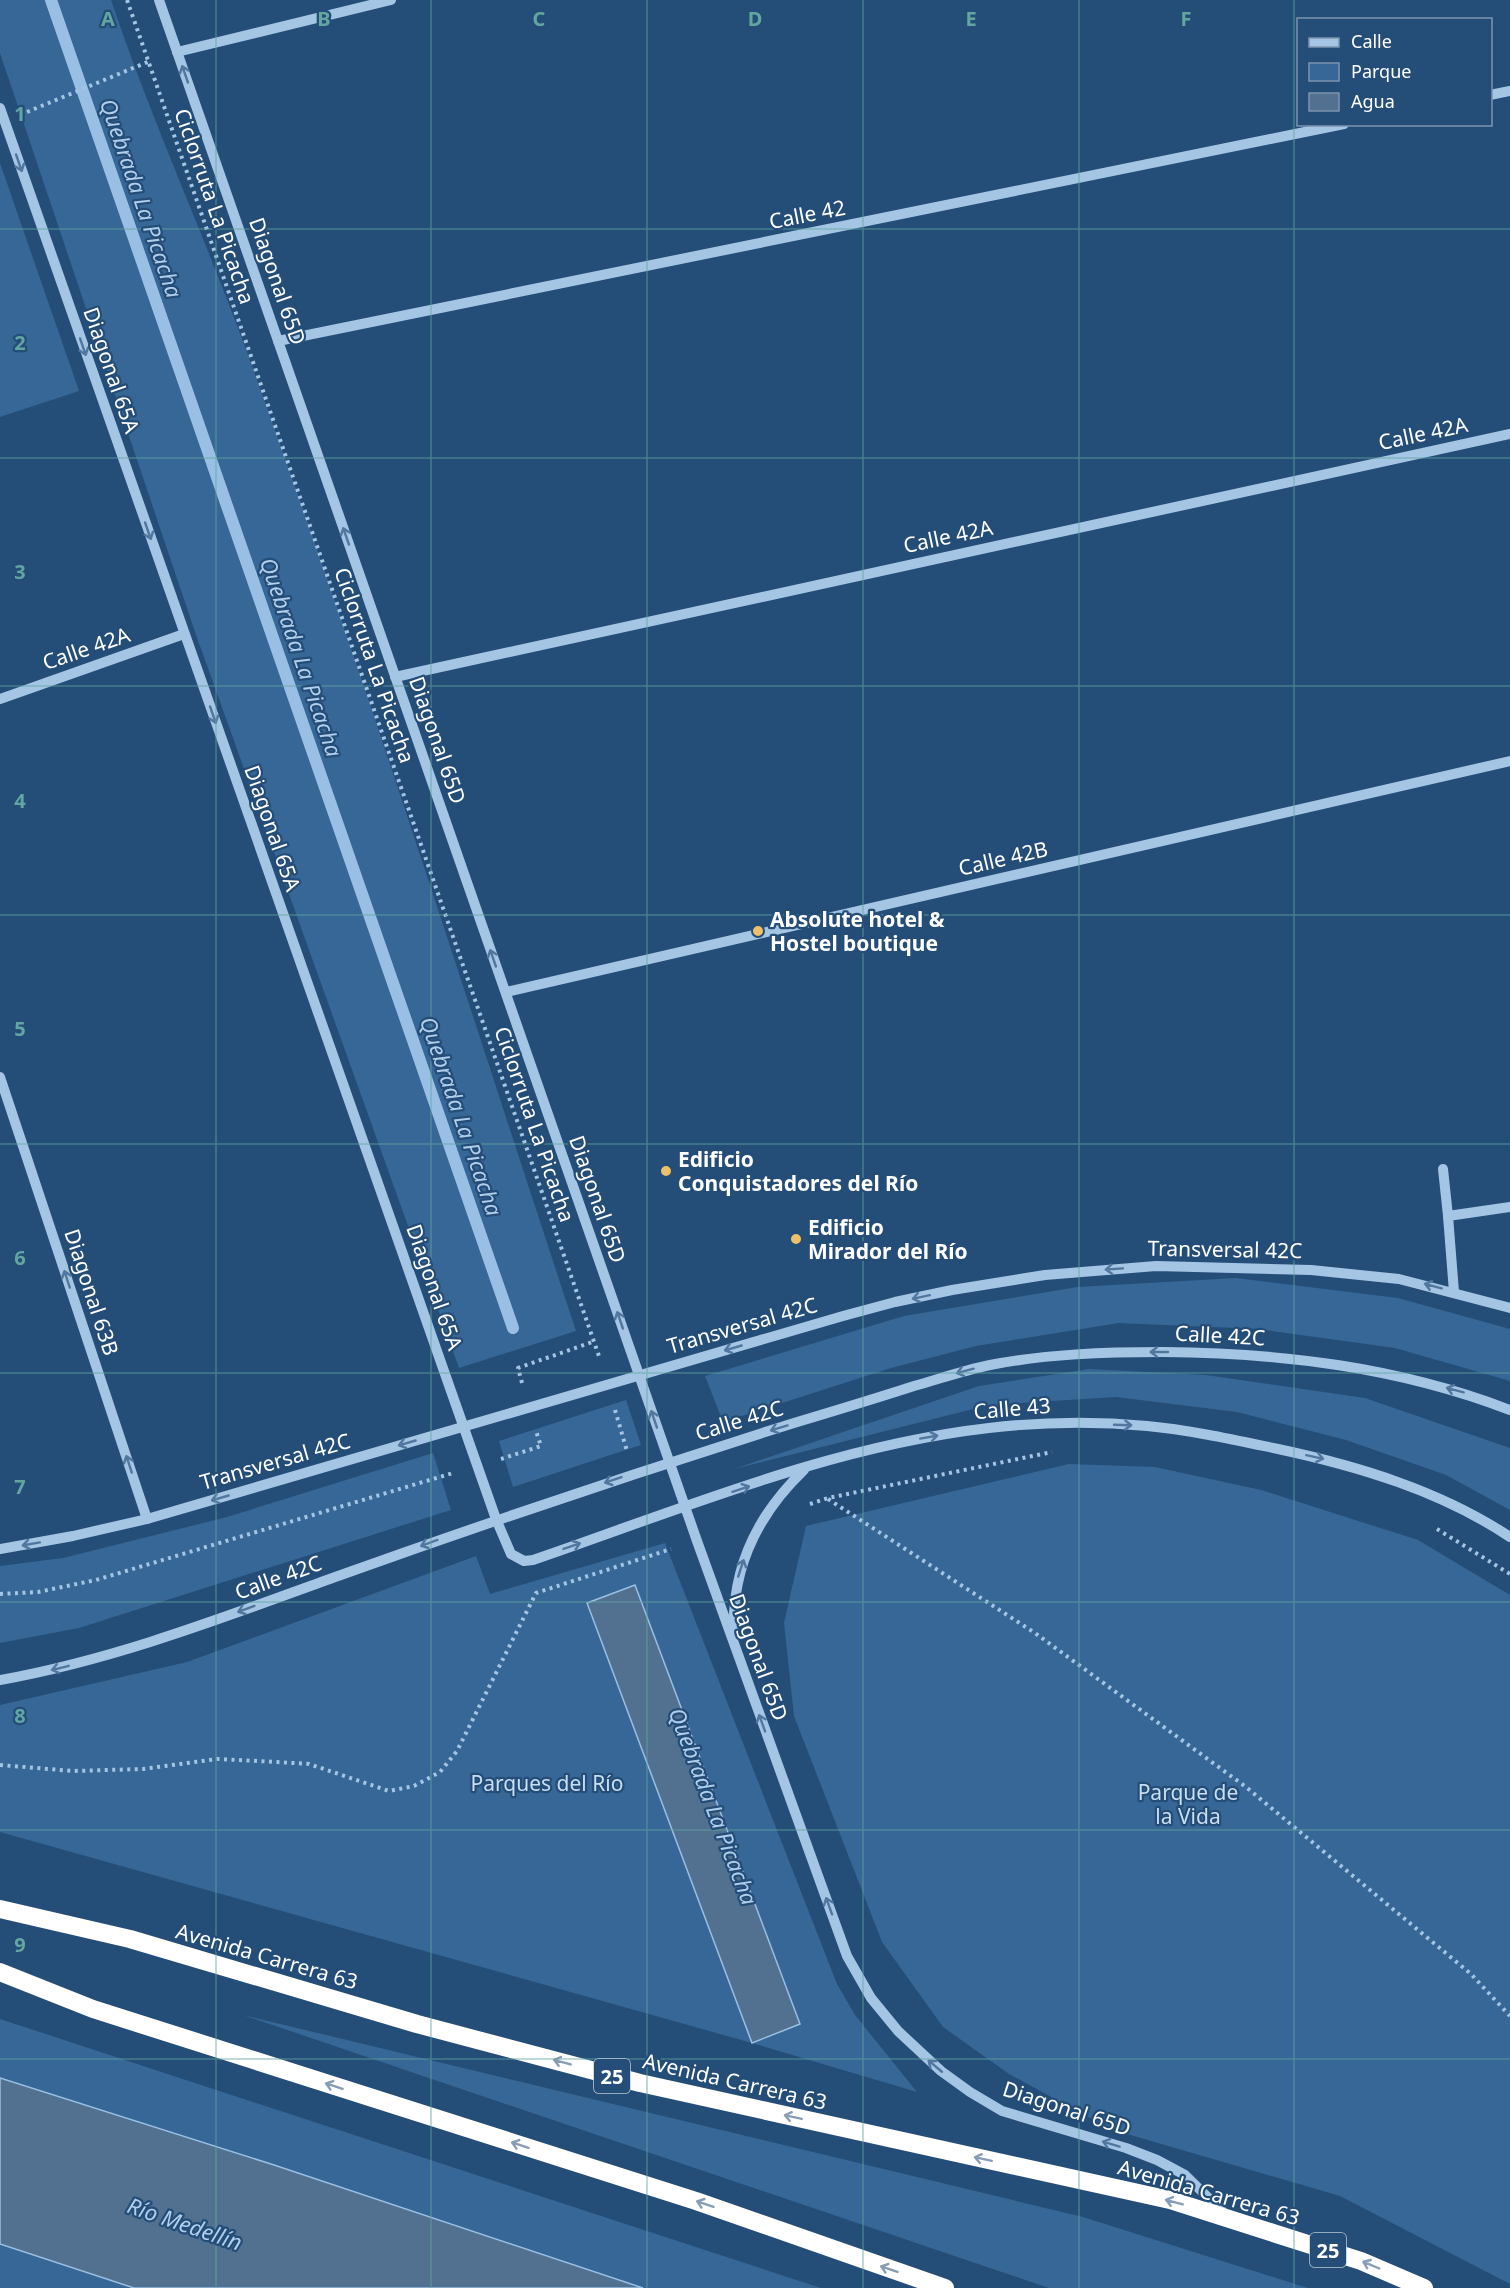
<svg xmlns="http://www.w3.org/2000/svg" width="1510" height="2288" font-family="'Noto Sans',sans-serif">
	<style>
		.green { fill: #376796 }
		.water { fill: #527190; stroke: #99c0e4; stroke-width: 1.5 }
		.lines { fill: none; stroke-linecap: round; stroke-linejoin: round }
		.stream { stroke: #99c0e4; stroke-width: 12 }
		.path { stroke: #a5c5e4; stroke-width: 4; stroke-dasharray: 3 4.5; stroke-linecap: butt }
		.minor { stroke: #a5c5e4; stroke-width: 10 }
		.highway { stroke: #fff; stroke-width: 18 }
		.oneway { stroke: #51779e }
		.oneway2 { stroke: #879db5 }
		.grid { fill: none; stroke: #63a6a1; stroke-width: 1.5; stroke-opacity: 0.55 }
		.poi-dot { fill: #eec069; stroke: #244d78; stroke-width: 2 }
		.labels { text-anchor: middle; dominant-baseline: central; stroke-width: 4.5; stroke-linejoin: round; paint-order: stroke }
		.shield { fill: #244d78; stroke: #bdcad6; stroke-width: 1.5 }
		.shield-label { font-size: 20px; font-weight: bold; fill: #fff }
		.street-label { font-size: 21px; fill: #fff; stroke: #244d78 }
		.poi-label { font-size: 21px; font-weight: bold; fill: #fff; stroke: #244d78; text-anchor: start }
		.park-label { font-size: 21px; fill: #c8def3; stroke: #244d78 }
		.water-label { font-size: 22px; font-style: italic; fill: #b0cfec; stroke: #244d78 }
		.grid-label { font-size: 20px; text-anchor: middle; font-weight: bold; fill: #63a6a1; stroke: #244d78; stroke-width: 4.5; stroke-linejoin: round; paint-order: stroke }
	</style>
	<rect width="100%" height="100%" fill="#244d78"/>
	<!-- green -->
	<g class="green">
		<path d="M0,0H111C150,116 201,228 244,344C363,669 467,1001 576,1331L459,1368L195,632L0,53Z"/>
		<path d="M0,163L79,391L0,417Z"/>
		<path d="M1236,1278L1398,1298L1510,1329V1381L1395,1348L1258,1329L1119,1323L976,1346L891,1368L723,1422L705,1376L904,1316L1077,1287Z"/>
		<path d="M1089,1369L1206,1375L1365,1398L1510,1448V1510L1446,1475L1346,1440L1237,1412L1116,1397L989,1405L734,1469L979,1386Z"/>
		<path d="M626,1400L641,1445L513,1487L499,1441Z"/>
		<path d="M433,1453L451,1510L79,1628L0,1643V1566L63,1558L227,1517Z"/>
		<path d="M1069,1464L1155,1467L1261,1490L1418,1540L1510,1595V2284L1340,2196L1110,2129L1009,2074L943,2027L882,1942L794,1716L784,1623L806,1526Z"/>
		<path d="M665,1543L837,1984L855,2015L917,2092L752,2043L0,1832V1705L187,1662L476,1556L490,1594Z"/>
		<path d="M243,2015L1083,2217L1308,2288H1049Z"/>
		<path d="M0,2019L821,2288H637L0,2081Z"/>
		<path d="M0,2244L134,2288H0Z"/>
	</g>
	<!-- water -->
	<g class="water">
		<path d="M635,1585L800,2024L752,2043L587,1603Z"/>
		<path d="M0,2078L271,2164L643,2288H134L0,2244Z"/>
	</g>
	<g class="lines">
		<!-- stream -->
		<path class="stream" d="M51,0L513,1328"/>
		<!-- path -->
		<g class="path">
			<path d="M127,0L600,1359"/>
			<path d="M27,112L150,61"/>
			<path d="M522,1383L518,1368L595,1341"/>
			<path d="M615,1410L627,1451"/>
			<path d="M501,1459L541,1446L536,1431"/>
			<path d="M828,1499L1035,1633L1246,1787L1471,1974L1510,2016"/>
			<path d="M810,1504L828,1498L1052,1452"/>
			<path d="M1437,1529L1510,1574"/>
			<path d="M0,1594L38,1592L96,1580L453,1473"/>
			<path d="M0,1765L72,1771L143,1769L217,1759L277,1762L309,1764L389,1791L414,1786L440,1772L457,1751L536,1593L671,1549"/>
		</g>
		<!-- minor -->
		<g class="minor">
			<path d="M159,0L697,1541L847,1956L871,1998L898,2031L941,2071L970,2092L1002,2111L1126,2148L1157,2160L1185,2175L1227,2216"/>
			<path d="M177,52L391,0"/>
			<path d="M1490,95L1510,91"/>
			<path d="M0,108L496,1519L511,1554L524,1561L533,1560C682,1509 831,1446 989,1428C1040,1422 1095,1421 1147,1426C1190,1430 1235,1440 1278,1449C1358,1466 1441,1491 1510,1537"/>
			<path d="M278,341L1344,124"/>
			<path d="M395,677L1510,434"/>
			<path d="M0,699L184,634"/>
			<path d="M506,992L1510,761"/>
			<path d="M0,1077L147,1519"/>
			<path d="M1443,1169L1448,1216"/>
			<path d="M1454,1292L1448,1216L1510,1207"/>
			<path d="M0,1549L73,1536L147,1519L843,1316L895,1302L952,1290L1045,1275L1156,1266L1311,1270L1399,1279L1510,1308"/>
			<path d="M734,1634C731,1568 757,1515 804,1470"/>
			<path d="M0,1680C117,1659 227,1616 338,1576C489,1522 641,1471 794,1423C834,1411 874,1399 914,1386C939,1379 965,1370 990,1365C1047,1354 1105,1352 1163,1352C1282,1353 1398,1367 1510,1410"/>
		</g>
		<!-- highway -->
		<g class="highway">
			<path d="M0,1909L130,1939L417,2024L640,2083L1170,2200L1361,2261L1424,2288"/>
			<path d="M0,1972L93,2009L696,2201L945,2288"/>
		</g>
	</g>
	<!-- one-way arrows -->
	<defs><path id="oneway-shaft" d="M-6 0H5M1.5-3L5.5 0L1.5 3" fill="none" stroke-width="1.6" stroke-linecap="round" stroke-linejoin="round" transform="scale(1.5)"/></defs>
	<g class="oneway">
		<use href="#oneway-shaft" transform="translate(185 74) rotate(-109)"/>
		<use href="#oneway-shaft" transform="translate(19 163) rotate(71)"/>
		<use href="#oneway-shaft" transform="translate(83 347) rotate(71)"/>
		<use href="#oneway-shaft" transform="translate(148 531) rotate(71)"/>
		<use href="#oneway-shaft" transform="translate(346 536) rotate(-109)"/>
		<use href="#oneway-shaft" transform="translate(213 715) rotate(71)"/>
		<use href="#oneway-shaft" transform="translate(493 958) rotate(-109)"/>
		<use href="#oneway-shaft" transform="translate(1114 1269) rotate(176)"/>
		<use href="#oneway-shaft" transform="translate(67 1279) rotate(-108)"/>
		<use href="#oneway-shaft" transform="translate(1433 1286) rotate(-165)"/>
		<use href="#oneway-shaft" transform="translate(921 1297) rotate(168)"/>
		<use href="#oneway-shaft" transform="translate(620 1320) rotate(-109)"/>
		<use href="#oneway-shaft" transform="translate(733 1348) rotate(164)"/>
		<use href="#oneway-shaft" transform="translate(1159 1352) rotate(-180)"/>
		<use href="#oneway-shaft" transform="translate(965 1371) rotate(165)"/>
		<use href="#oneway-shaft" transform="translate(1455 1390) rotate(-165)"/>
		<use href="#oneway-shaft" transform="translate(654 1419) rotate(-109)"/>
		<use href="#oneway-shaft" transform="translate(1123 1425) rotate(2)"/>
		<use href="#oneway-shaft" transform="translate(779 1428) rotate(163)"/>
		<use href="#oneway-shaft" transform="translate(929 1437) rotate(-10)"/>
		<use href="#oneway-shaft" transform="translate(407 1443) rotate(164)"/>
		<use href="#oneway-shaft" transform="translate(1315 1457) rotate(12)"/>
		<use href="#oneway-shaft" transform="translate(129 1464) rotate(-108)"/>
		<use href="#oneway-shaft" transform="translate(613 1480) rotate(161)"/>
		<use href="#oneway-shaft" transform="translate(741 1489) rotate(-18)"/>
		<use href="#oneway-shaft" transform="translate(220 1498) rotate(164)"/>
		<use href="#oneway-shaft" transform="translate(429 1543) rotate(160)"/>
		<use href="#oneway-shaft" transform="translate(31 1544) rotate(170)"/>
		<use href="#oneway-shaft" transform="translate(572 1546) rotate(-19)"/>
		<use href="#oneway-shaft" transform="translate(741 1568) rotate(-72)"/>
		<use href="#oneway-shaft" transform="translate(246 1609) rotate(160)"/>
		<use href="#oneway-shaft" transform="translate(60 1668) rotate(166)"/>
		<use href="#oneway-shaft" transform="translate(762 1723) rotate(-110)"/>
		<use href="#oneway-shaft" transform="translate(829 1906) rotate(-110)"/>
		<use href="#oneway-shaft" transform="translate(935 2066) rotate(-140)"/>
		<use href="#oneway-shaft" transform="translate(1111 2144) rotate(-163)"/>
	</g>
	<g class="oneway2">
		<use href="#oneway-shaft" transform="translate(562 2062) rotate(-165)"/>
		<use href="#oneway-shaft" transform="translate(334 2086) rotate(-162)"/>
		<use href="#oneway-shaft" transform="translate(793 2117) rotate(-168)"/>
		<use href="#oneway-shaft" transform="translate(520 2145) rotate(-162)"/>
		<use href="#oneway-shaft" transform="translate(983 2159) rotate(-168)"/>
		<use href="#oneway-shaft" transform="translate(1174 2202) rotate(-165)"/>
		<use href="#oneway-shaft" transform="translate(705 2204) rotate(-161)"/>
		<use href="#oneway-shaft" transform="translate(1371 2265) rotate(-157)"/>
		<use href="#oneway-shaft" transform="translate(889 2269) rotate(-161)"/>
	</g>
	<!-- grid -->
	<path class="grid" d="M216,0V2288M431,0V2288M647,0V2288M863,0V2288M1079,0V2288M1294,0V2288M0,229H1510M0,458H1510M0,686H1510M0,915H1510M0,1144H1510M0,1373H1510M0,1602H1510M0,1830H1510M0,2059H1510"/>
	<!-- markers -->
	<g class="poi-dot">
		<circle cx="758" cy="931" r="6"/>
		<circle cx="666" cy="1171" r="6"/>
		<circle cx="796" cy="1239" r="6"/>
	</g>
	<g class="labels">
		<!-- shield labels -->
		<g class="shield">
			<rect x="594" y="2059" width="36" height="34" rx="4.5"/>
			<rect x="1310" y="2233" width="36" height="34" rx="4.5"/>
		</g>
		<g class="shield-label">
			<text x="612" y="2076">25</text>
			<text x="1328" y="2250">25</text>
		</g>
		<!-- street labels -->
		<g class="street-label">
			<text transform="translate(215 206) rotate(71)">Ciclorruta La Picacha</text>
			<text transform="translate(807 214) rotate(-11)">Calle 42</text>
			<text transform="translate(278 281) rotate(71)">Diagonal 65D</text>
			<text transform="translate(112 370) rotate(71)">Diagonal 65A</text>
			<text transform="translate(1423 433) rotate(-12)">Calle 42A</text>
			<text transform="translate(948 536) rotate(-12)">Calle 42A</text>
			<text transform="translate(86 648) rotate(-19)">Calle 42A</text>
			<text transform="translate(375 665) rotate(71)">Ciclorruta La Picacha</text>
			<text transform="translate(438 740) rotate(71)">Diagonal 65D</text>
			<text transform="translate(273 828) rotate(71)">Diagonal 65A</text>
			<text transform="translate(1003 858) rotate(-13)">Calle 42B</text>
			<text transform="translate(535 1124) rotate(71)">Ciclorruta La Picacha</text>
			<text transform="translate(598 1199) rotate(71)">Diagonal 65D</text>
			<text transform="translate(1225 1249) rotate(1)">Transversal 42C</text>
			<text transform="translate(435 1287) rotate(71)">Diagonal 65A</text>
			<text transform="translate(92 1292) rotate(72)">Diagonal 63B</text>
			<text transform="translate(742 1325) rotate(-16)">Transversal 42C</text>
			<text transform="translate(1220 1335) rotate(3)">Calle 42C</text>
			<text transform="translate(1012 1408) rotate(-5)">Calle 43</text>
			<text transform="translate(739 1420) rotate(-17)">Calle 42C</text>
			<text transform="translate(275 1461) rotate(-16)">Transversal 42C</text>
			<text transform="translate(278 1577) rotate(-20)">Calle 42C</text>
			<text transform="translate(759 1657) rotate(70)">Diagonal 65D</text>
			<text transform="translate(267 1956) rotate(16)">Avenida Carrera 63</text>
			<text transform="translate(735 2081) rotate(13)">Avenida Carrera 63</text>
			<text transform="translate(1067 2108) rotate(18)">Diagonal 65D</text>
			<text transform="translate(1209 2192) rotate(16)">Avenida Carrera 63</text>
		</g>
		<!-- poi labels -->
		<g class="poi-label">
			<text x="770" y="919">Absolute hotel &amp;<tspan x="770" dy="24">Hostel boutique</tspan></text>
			<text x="678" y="1159">Edificio<tspan x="678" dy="24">Conquistadores del Río</tspan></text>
			<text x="808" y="1227">Edificio<tspan x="808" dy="24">Mirador del Río</tspan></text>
		</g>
		<!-- park labels -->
		<g class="park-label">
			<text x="547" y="1783">Parques del Río</text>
			<text x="1188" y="1792">Parque de<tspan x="1188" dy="24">la Vida</tspan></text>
		</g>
		<!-- water labels -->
		<g class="water-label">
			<text transform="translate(142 198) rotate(71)">Quebrada La Picacha</text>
			<text transform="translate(302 657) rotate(71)">Quebrada La Picacha</text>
			<text transform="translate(462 1116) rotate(71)">Quebrada La Picacha</text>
			<text transform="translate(714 1806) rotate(69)">Quebrada La Picacha</text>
			<text transform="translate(185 2223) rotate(19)">Río Medellín</text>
		</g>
	</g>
	<g class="grid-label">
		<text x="108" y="26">A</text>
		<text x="324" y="26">B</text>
		<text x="539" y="26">C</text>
		<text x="755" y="26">D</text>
		<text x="971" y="26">E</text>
		<text x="1186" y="26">F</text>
		<text x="20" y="121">1</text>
		<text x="20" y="350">2</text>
		<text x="20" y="579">3</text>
		<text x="20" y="808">4</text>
		<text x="20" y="1036">5</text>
		<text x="20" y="1265">6</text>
		<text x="20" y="1494">7</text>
		<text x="20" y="1723">8</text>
		<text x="20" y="1952">9</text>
	</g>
	<!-- legend -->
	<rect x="1297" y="18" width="195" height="108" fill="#244d78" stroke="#7c94ae" stroke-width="1.5"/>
	<rect x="1309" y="38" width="30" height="9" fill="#a5c5e4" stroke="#7c94ae" stroke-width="1.5"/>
	<text x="1351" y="48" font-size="18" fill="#ffffff">Calle</text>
	<rect x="1309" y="63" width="30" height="18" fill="#376796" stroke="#7c94ae" stroke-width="1.5"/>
	<text x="1351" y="78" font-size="18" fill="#ffffff">Parque</text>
	<rect x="1309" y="93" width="30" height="18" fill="#527190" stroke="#7c94ae" stroke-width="1.5"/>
	<text x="1351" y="108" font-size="18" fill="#ffffff">Agua</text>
</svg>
